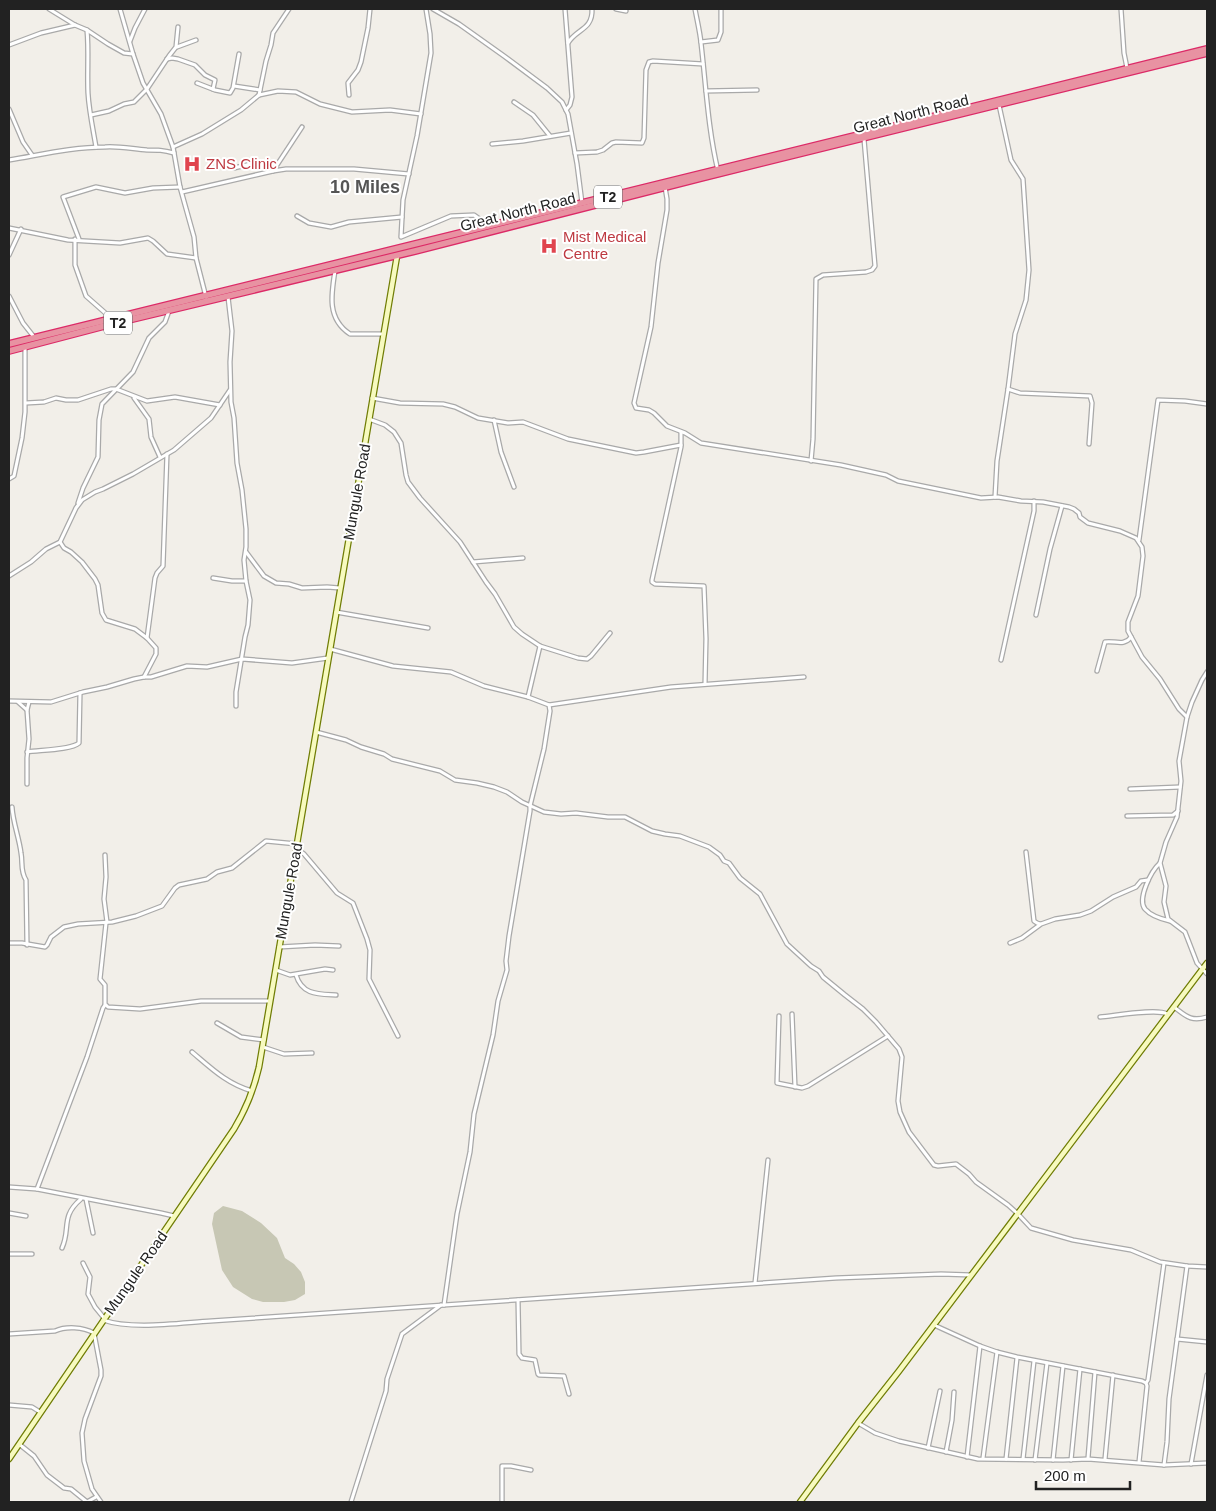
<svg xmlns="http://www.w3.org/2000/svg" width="1216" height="1511" font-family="Arial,sans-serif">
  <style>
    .construction { fill: #c7c7b4 }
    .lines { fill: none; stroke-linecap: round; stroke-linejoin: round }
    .street-casing { stroke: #a9a9a9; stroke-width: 5.5 }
    .secondary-casing { stroke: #707d05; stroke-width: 7 }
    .highway-casing { stroke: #dc2a67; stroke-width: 8 }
    .street { stroke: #fff; stroke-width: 3 }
    .secondary { stroke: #f7fabf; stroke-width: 4.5 }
    .highway { stroke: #e892a2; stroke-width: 5.5 }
    .labels { text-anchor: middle; stroke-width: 4; stroke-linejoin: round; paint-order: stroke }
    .shield { fill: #fff; stroke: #646464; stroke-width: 1 }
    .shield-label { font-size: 14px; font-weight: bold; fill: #222 }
    .street-label { font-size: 15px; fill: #222; stroke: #fff }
    .health-label { font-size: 15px; fill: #be3a42; stroke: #fff; text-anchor: start }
    .quarter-label { font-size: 18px; font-weight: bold; fill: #555; stroke: #fff }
  </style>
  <rect width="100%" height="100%" fill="#f2efe9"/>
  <!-- construction -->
  <path class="construction" d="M223,1206L242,1211L261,1223L277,1238L285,1258L294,1264L301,1272L305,1282V1294L295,1300L284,1302H263L252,1299L233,1287L222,1270L212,1224L214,1213Z"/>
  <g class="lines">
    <!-- street casing -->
    <g class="street-casing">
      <g id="street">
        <path d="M49,9L75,25L87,30L108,44L124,53L133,54"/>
        <path d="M120,9L133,54L143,83L161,114L173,147L180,187L194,237L196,258L206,297"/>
        <path d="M426,9L430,34L431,53L417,136L403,200L401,237L451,216L474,215L488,225"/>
        <path d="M433,9L459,24L504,56L547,88L562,102L568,114L577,164L582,203"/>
        <path d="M565,9L572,97L570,105L566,110"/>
        <path d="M616,9L626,11"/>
        <path d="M695,9C697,20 700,32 701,43C706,86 708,129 718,171"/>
        <path d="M1121,9L1124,53L1127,68"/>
        <path d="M87,30C89,51 87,71 88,93C89,111 93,129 96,147"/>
        <path d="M130,41L135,28L145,9"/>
        <path d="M701,42L718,40L721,32V9"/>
        <path d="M568,43C576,29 593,30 592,9"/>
        <path d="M9,45L41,33L75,25"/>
        <path d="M177,47L196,40"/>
        <path d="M167,59L172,58L178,59L195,65L205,75L215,80L213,89"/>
        <path d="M197,83L215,90L230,93L233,88L239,54"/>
        <path d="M234,86L260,90"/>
        <path d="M706,91L757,90"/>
        <path d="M259,95L266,61L271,45L273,33L289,9"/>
        <path d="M349,95L348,83L358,70L361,62L368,28L370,9"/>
        <path d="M514,102L533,115L550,136"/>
        <path d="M9,109L23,142L32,155"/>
        <path d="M91,115L109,111L124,104L134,102L147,89L169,56L176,47L178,27"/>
        <path d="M492,144L523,141L571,133"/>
        <path d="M173,147L202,134L241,110L259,95L278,91L296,92L320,104L352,112L390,110L421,114"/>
        <path d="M575,153L597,152L603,150L612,143L616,142L642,143L644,138L646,70L649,62L653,61L703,64"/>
        <path d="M9,160C40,155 72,147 105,147C119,146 133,149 147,150C158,150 163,150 174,153"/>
        <path d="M234,168L255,163H273L276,166"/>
        <path d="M273,171L302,127"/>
        <path d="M665,187L667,199V210L658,263L651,327L634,403L636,408L649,410L654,413L667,426L685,433L701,443L841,465L886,475L898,481L981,498L998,497L1021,501L1043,502L1069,507L1074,509L1079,513L1080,517L1088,523L1120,531L1136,538L1142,547L1143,556L1138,596L1128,622V631L1142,657L1160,679L1179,709L1187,717"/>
        <path d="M182,192L273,171L286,169H354L409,174"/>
        <path d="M297,216L309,223L331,227L349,222L402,217"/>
        <path d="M9,228L68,240L120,243L148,238L153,241L167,254L196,258"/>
        <path d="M75,239V265L86,296L111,318"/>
        <path d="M79,239L63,197L96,187L125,193L153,188L180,187"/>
        <path d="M9,255L21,229"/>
        <path d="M335,271C331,295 327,319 350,334H383"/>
        <path d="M9,296L23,323L34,337"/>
        <path d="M228,297L232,331L230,362L231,402L234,418L237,463L242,490L246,529V547L244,560L246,581L250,600L248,625L245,637L236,692V706"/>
        <path d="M1008,389L1020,393L1090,396L1092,403L1089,444"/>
        <path d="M134,398L149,419L151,437L160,457"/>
        <path d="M372,398L400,403L443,404L455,407L478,418L508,423L523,422L568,439L636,453L644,452L681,445"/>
        <path d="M26,403L44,402L56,398L66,400H78L111,389H116L147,401L175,397L220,405"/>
        <path d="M369,419L385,425L394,432L401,443L406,475L408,482L420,498L460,542L486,582L495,594L514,627L522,634L540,646L578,658L587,659L591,656L610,633"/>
        <path d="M494,420L501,452L514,487"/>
        <path d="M681,432V447L652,580V582L655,584L704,586L706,639L705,684"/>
        <path d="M811,461L813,439L816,279L823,275L866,272L872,270L875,266L864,139"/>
        <path d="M9,479L14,476L22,438L25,412V347"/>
        <path d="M995,497L997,461L1008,389L1015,334L1026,300L1029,270L1023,179L1011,160L999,105"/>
        <path d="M78,503L83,488L98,457L99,420L102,404L133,372L149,338L165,322L169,311"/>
        <path d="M1139,540L1158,400L1185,401L1207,404"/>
        <path d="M60,542L64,548L71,552L82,562L95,579L98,585L102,613L106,620L135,629L147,638L156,648V654L144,677"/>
        <path d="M246,552L264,576L276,583L289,584L302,588L327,587L340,588"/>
        <path d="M473,562L523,558"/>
        <path d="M9,576L31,562L46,549L60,542L76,508L82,500L95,492L103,489L133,474L174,450L211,418L230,390"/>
        <path d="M213,578L232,581H246"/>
        <path d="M336,612L428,628"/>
        <path d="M1036,615L1050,549L1062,506"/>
        <path d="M147,638L155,578L157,573L163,566L167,454"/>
        <path d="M330,649L393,666L451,672L484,686L528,697"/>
        <path d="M1001,660L1034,511V501"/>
        <path d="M1097,671L1105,642C1114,640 1124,647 1131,637"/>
        <path d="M1207,672L1202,680L1192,702L1187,717L1179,761L1181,781L1177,817L1166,842L1160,863L1166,886L1164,902L1168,919L1185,932L1197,963L1207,974"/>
        <path d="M9,701L51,702L83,692L107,687L134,679L144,677H151L187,666L207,667L242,659L292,663L328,658"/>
        <path d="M18,702L27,710"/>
        <path d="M549,705L671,687L804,677"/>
        <path d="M316,732L346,740L361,747L384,754L392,759L440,771L455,780L477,783L494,787L507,792L522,802L544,812L561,814L576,813L608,817H625L652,831L665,834L680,836L709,847L720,855L724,861L729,863L740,878L760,894L787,944L811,966L819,971L823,977L845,995L863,1009L876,1022L899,1049L902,1057L898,1101L900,1112L909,1132L934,1165L938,1166L956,1164L969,1174L976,1182L1008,1205L1018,1214L1031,1228L1073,1240L1131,1250L1160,1262L1187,1266L1207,1267"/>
        <path d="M27,752C40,750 71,750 79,743L80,693"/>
        <path d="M27,784V758L29,739L27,710L29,702"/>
        <path d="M1130,789L1180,787"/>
        <path d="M12,807C13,823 19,837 21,853C23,863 20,871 26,880L27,945"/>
        <path d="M1127,816L1173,815L1178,811"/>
        <path d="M296,848L304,854L337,893L353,903L367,939L370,950L369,979L398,1036"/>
        <path d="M1026,852L1034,921L1037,923L1040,924"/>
        <path d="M105,855L106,877L104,899L107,922"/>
        <path d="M1160,863C1151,871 1137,899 1145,909C1151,916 1161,919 1170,921"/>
        <path d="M106,923L100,979L105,985V1004L108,1007L140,1009L201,1001H270"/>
        <path d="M9,943H22L45,947L47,945L51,937L64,927L78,924L112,922L136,916L162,906L175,888L179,885L207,879L217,872L232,868L266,841L297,844"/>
        <path d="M1010,943L1022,938L1041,924L1055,919L1080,915L1091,911L1113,897L1136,887L1141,881L1148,880"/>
        <path d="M279,947L315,945L339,946"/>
        <path d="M276,970L290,975L325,969L333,970"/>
        <path d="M296,975C302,995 318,994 336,995"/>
        <path d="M1174,1007C1186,1016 1191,1022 1207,1017"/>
        <path d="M792,1014L795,1087"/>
        <path d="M779,1016L777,1083L802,1088L808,1086L888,1036"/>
        <path d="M1100,1017C1114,1016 1157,1008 1167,1014"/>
        <path d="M217,1023L241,1037L264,1040"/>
        <path d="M263,1047L284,1054L312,1053"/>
        <path d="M192,1052C211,1068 227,1084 252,1091"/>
        <path d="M9,1187L37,1189L161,1213L174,1216"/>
        <path d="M37,1189L87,1057L103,1008L105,1005"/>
        <path d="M86,1199L93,1233"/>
        <path d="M9,1213L26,1216"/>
        <path d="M62,1248C71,1228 60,1217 81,1199"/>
        <path d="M9,1254H32"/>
        <path d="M83,1263L90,1277L88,1294L95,1307L104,1318"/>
        <path d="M755,1283L768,1160"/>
        <path d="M518,1300L519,1354L522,1358L535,1360L538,1374L539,1375L564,1376L569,1394"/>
        <path d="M444,1305L457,1214L470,1152L474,1114L493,1035L498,1001L507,970L506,961L509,936L530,811V806L544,749L550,711L549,705L528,697L540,646"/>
        <path d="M103,1320C132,1330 179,1323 211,1321L836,1278L941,1274L971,1275"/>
        <path d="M934,1325L980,1346L997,1352L1017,1357L1142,1381L1146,1383L1147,1386L1139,1462"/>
        <path d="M9,1334L55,1331C66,1326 83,1327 94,1333L101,1370V1376L85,1419L82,1433L84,1461L92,1489L101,1502"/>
        <path d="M1177,1339L1207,1342"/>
        <path d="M1146,1383L1148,1380L1164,1263"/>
        <path d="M9,1405L32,1407L40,1412"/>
        <path d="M858,1423L875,1433L899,1441L978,1459L1063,1460L1088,1459L1164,1465L1207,1463"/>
        <path d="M19,1444L34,1456L47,1475L64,1488L71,1489L87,1502"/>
        <path d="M928,1448L940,1391"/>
        <path d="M946,1452L952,1420L954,1392"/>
        <path d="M967,1457L980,1346"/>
        <path d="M983,1458L997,1352"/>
        <path d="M1088,1458L1095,1372"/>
        <path d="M1006,1459L1017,1358"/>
        <path d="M1023,1459L1034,1361"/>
        <path d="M1105,1459L1113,1375"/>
        <path d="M1035,1460L1047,1363"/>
        <path d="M1053,1460L1063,1366"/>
        <path d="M1071,1460L1080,1369"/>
        <path d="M1191,1464L1207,1375"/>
        <path d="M1164,1465L1167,1442L1169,1399L1187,1266"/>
        <path d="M87,1502L96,1497"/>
        <path d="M351,1502L386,1391L387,1379L402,1334L441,1305"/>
        <path d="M502,1502V1466H511L531,1470"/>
      </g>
    </g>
    <!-- secondary casing -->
    <g class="secondary-casing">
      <g id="secondary">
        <path d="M9,1459L234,1129C246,1109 254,1089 259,1067L397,256"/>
        <path d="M800,1502L858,1423L899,1371L1207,963"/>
      </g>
    </g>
    <!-- highway casing -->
    <g class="highway-casing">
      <g id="highway">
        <path d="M9,344L1207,49"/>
        <path d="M9,351L112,324L415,251L701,178L1207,53"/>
      </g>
    </g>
    <!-- street -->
    <use href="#street" class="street"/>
    <!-- secondary -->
    <use href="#secondary" class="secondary"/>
    <!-- highway -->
    <use href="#highway" class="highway"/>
  </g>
  <!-- icons -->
  <defs>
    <g id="hospital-bare" transform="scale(1.35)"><path d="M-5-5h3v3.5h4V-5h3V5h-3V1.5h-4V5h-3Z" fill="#e0444e" stroke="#fff" stroke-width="2.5" paint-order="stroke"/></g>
  </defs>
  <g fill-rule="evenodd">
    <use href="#hospital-bare" x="192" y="164"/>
    <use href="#hospital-bare" x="549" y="246"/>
  </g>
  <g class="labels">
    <!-- shield labels -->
    <g class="shield">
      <rect x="594" y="185.5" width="28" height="23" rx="4"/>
      <rect x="104" y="311.5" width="28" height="23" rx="4"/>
    </g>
    <g class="shield-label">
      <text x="608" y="202">T2</text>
      <text x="118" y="328">T2</text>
    </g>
    <!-- street labels -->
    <g class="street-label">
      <text transform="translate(911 114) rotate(-14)" y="5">Great North Road</text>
      <text transform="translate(518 212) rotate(-14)" y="5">Great North Road</text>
      <text transform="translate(357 492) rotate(-80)" y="5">Mungule Road</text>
      <text transform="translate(289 891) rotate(-80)" y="5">Mungule Road</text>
      <text transform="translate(136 1273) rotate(-55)" y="5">Mungule Road</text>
    </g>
    <!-- health labels -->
    <g class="health-label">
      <text x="206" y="169">ZNS Clinic</text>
      <text x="563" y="242">Mist Medical<tspan x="563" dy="17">Centre</tspan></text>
    </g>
    <!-- quarter labels -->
    <g class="quarter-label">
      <text x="365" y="193">10 Miles</text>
    </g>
  </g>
  <!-- border -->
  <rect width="1216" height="1511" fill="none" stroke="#222222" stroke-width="20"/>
  <!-- scale -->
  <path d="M1036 1481v8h94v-8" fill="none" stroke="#222222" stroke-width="2.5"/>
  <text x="1044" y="1481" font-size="15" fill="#222222" stroke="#ffffff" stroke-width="4" paint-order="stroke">200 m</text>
</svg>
